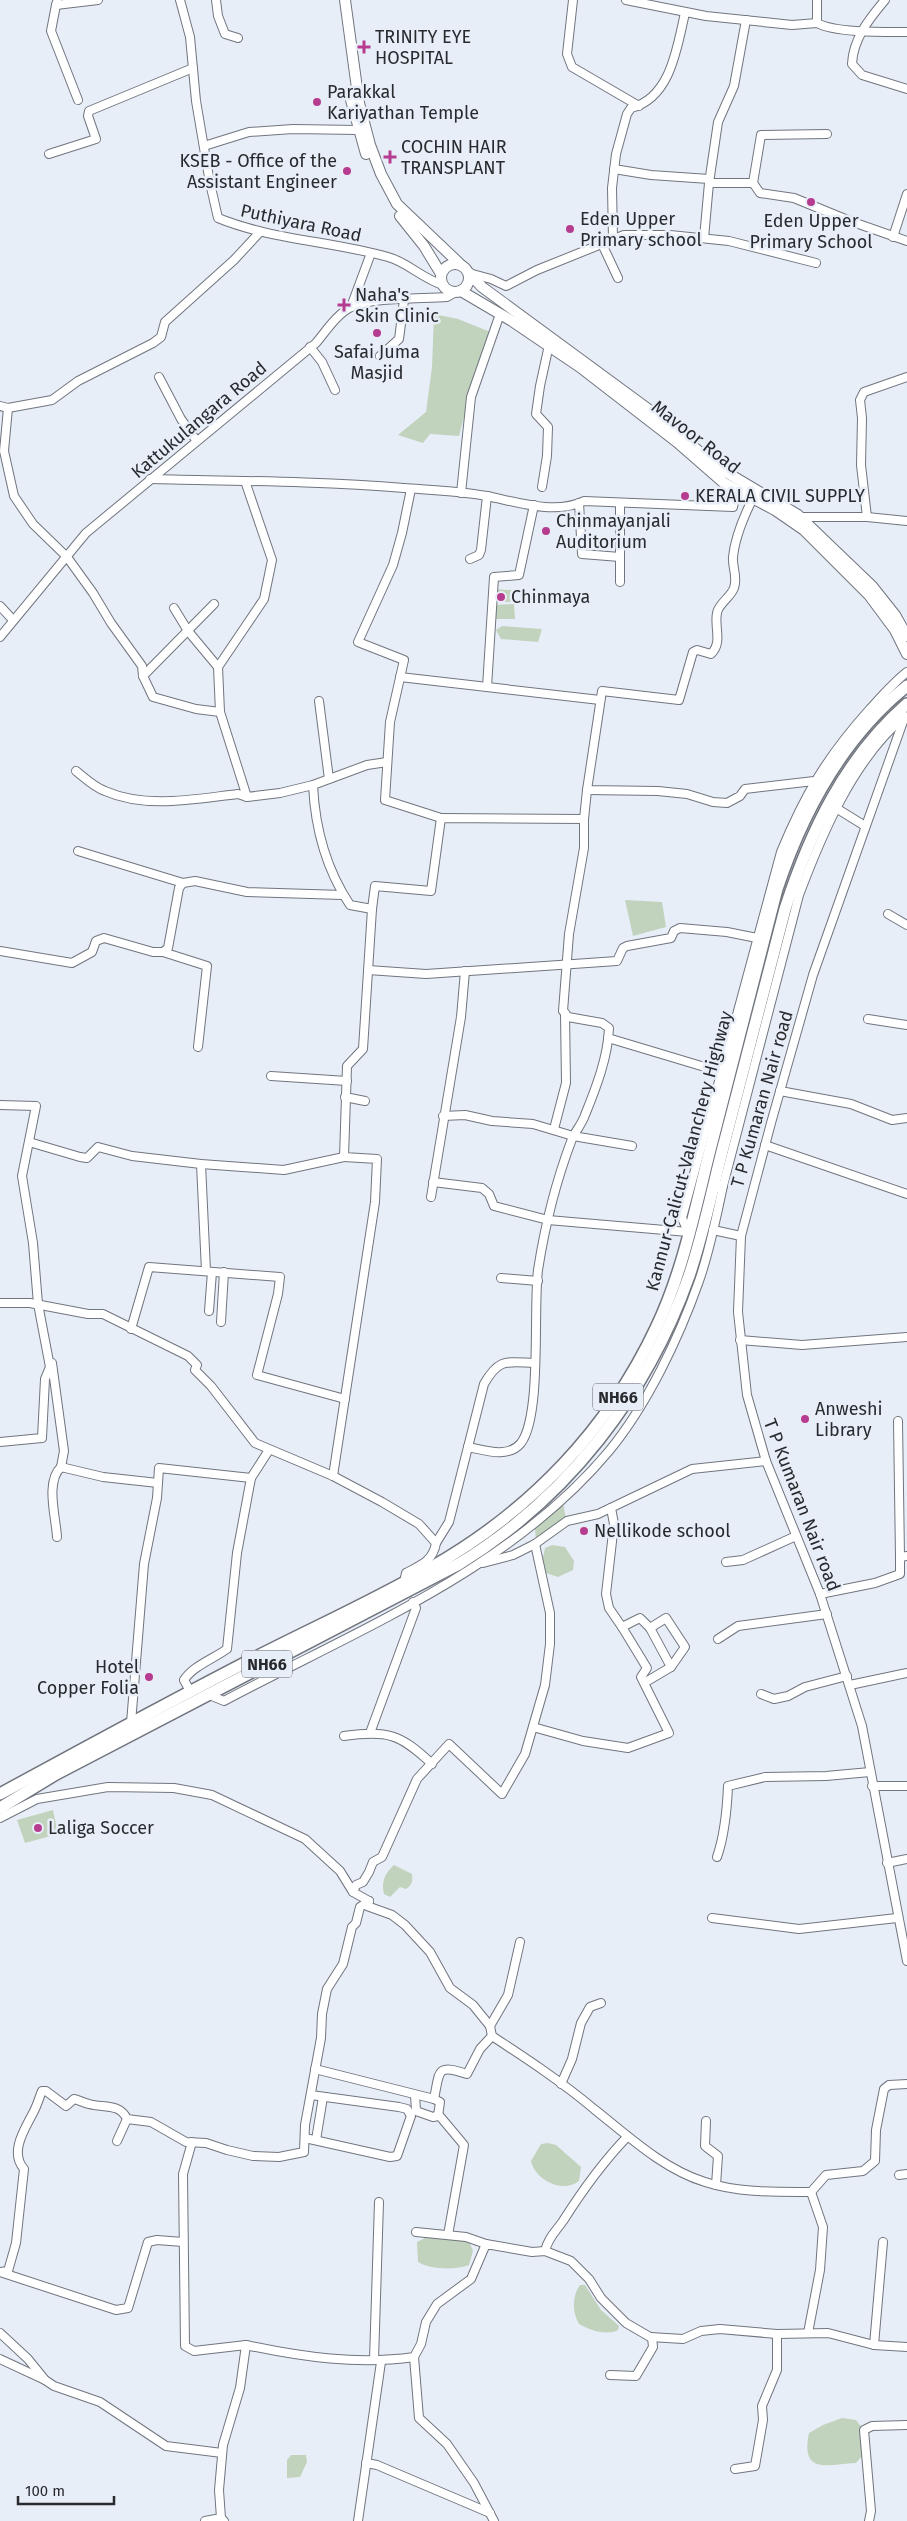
<svg xmlns="http://www.w3.org/2000/svg" width="907" height="2521" font-family="'Fira Sans',sans-serif">
  <style>
    .green { fill: #c1d3bd }
    .lines { fill: none; stroke-linecap: round; stroke-linejoin: round }
    .minor-casing { stroke: #70757e; stroke-width: 10 }
    .major-casing { stroke: #70757e; stroke-width: 12 }
    .highway-casing { stroke: #70757e; stroke-width: 14 }
    .minor { stroke: #fff; stroke-width: 8 }
    .major { stroke: #fff; stroke-width: 10 }
    .highway { stroke: #fff; stroke-width: 11 }
    .poi-dot { fill: #b63c90; stroke: #e8eef8; stroke-width: 2 }
    .labels { text-anchor: middle; stroke-width: 5; stroke-linejoin: round; paint-order: stroke }
    .shield { fill: #e8eef8; stroke: #62656b; stroke-width: 1 }
    .shield-label { font-size: 16px; font-weight: bold; fill: #282a2e }
    .poi-label { font-size: 18px; fill: #282a2e; stroke: #e8eef8; text-anchor: start }
    .street-label { font-size: 18px; fill: #282a2e; stroke: #e8eef8 }
  </style>
  <rect width="100%" height="100%" fill="#e8eef8"/>
  <!-- green -->
  <g class="green">
    <path d="M434,314L458,319L493,333L468,401L459,436L430,434L423,443L398,435L426,412L432,367Z"/>
    <path d="M490,589L512,590V602L490,601Z"/>
    <path d="M514,604L515,619H489L490,605Z"/>
    <path d="M502,626L542,629L538,642L501,639L496,630Z"/>
    <path d="M625,900L662,902L666,927L633,936Z"/>
    <path d="M563,1503L566,1519L536,1541L534,1517Z"/>
    <path d="M552,1545L565,1547L574,1561L573,1570L558,1577L546,1573L542,1561L545,1548Z"/>
    <path d="M53,1810L58,1834L25,1843L17,1820Z"/>
    <path d="M394,1865L412,1874C413,1881 412,1885 406,1889L400,1887L390,1897L384,1894C381,1882 385,1873 394,1865Z"/>
    <path d="M548,2143L556,2145L581,2167L579,2181C563,2194 535,2180 531,2161L541,2144Z"/>
    <path d="M429,2236L469,2241L473,2251L469,2265C456,2270 431,2270 418,2262L417,2242Z"/>
    <path d="M580,2285H585L601,2310L619,2326L618,2330C606,2336 589,2330 579,2324C572,2312 572,2296 580,2285Z"/>
    <path d="M842,2418L856,2420L864,2430L868,2449L856,2463C829,2464 800,2476 809,2433L823,2425Z"/>
    <path d="M291,2455H306L307,2462L300,2477L287,2478V2460Z"/>
  </g>
  <g class="lines">
    <!-- minor casing -->
    <g class="minor-casing">
      <g id="minor">
        <path d="M180,0L190,37L196,101L210,183L218,218C272,240 332,241 388,257C407,262 423,279 443,285"/>
        <path d="M216,0L218,16L225,34L238,38"/>
        <path d="M573,0L567,54L572,67L639,106"/>
        <path d="M626,0L706,16L792,25L817,23"/>
        <path d="M817,0V23C835,33 885,32 907,32"/>
        <path d="M885,0C869,19 853,39 852,64L862,75L907,89"/>
        <path d="M57,2L56,5L98,0"/>
        <path d="M56,5L51,31L78,100"/>
        <path d="M204,146L249,132L293,129L358,130"/>
        <path d="M49,154L96,139L88,116L89,111L193,68"/>
        <path d="M614,169L651,175L709,179"/>
        <path d="M709,183L718,122L734,86L746,20"/>
        <path d="M753,183L760,193L794,198L850,221L907,241"/>
        <path d="M893,237L907,194"/>
        <path d="M704,238L709,183H753L761,135L827,134"/>
        <path d="M613,239L612,188L616,154L627,114L631,108C671,98 677,47 685,13"/>
        <path d="M602,244L618,278"/>
        <path d="M469,273L491,279L506,286L537,270L624,235H670L729,241L816,263"/>
        <path d="M351,307L371,253"/>
        <path d="M310,347L322,362L335,390"/>
        <path d="M380,356L399,339L404,300"/>
        <path d="M159,377L181,419L196,440"/>
        <path d="M0,406L8,408L52,400L78,381L153,343L161,337L165,322L234,260L260,232"/>
        <path d="M8,408L4,451L14,496L33,524L67,557L93,593L111,623L142,666L143,676L153,697L196,709L220,712"/>
        <path d="M150,479C235,481 319,481 404,488C431,490 460,491 487,496C517,502 555,515 584,501L733,507L737,489"/>
        <path d="M542,487L547,456L548,427L536,414L540,386L549,345"/>
        <path d="M411,489L402,533L393,565L358,642L404,660L390,722L385,800L441,818"/>
        <path d="M461,493L471,397L500,314"/>
        <path d="M753,498C744,516 735,537 733,557C732,567 738,577 734,588C731,597 718,604 717,613C714,628 723,642 711,654L697,650L693,652L679,700L602,691L587,790L658,791L687,794L713,802L727,803L740,796L745,789L814,781"/>
        <path d="M579,503L582,554L620,557"/>
        <path d="M620,504V582"/>
        <path d="M797,517H867L907,521"/>
        <path d="M867,517L861,465L862,418L860,400L864,392L907,377"/>
        <path d="M470,559L479,555L481,550L487,496"/>
        <path d="M0,606L13,620"/>
        <path d="M0,637L86,533L316,343C326,331 337,314 351,307C372,297 422,299 447,297L454,293"/>
        <path d="M218,667L264,599L272,560L245,481"/>
        <path d="M143,676L214,604"/>
        <path d="M400,677L600,700"/>
        <path d="M487,687L494,577L519,575L534,505"/>
        <path d="M319,701L329,779"/>
        <path d="M905,716L813,975L771,1123L741,1236L738,1312L747,1395L766,1461L820,1594L862,1726L907,1961"/>
        <path d="M76,771C85,778 94,787 105,791C146,809 194,799 238,794L247,797L220,712L218,667L188,631L174,608"/>
        <path d="M313,785L367,765L387,762"/>
        <path d="M247,797L280,793L313,785C315,828 326,869 350,905L372,909L375,886L431,891L441,818L584,819L587,790"/>
        <path d="M836,808L865,826"/>
        <path d="M78,851L183,883"/>
        <path d="M888,914L907,925"/>
        <path d="M0,951L72,963L92,952L96,941L104,938L153,952H163L168,948L179,888L183,883L195,881L247,892L343,895"/>
        <path d="M163,952L207,966L198,1047"/>
        <path d="M368,970L426,974L617,961L623,948L627,946L671,938L674,931L680,928L727,932L757,938"/>
        <path d="M868,1019L907,1025"/>
        <path d="M608,1038L718,1071"/>
        <path d="M271,1076L347,1081"/>
        <path d="M780,1091L851,1104L892,1120L907,1118"/>
        <path d="M345,1097L365,1101"/>
        <path d="M0,1105L36,1106L22,1176L33,1243L38,1304L50,1367L45,1379L42,1438L0,1442"/>
        <path d="M443,1116L465,1115L492,1121L533,1124L573,1136L632,1146"/>
        <path d="M554,1129L566,1083L565,1013"/>
        <path d="M29,1142L80,1157L87,1158L98,1147L132,1156L201,1164L284,1170L344,1157"/>
        <path d="M765,1145L907,1194"/>
        <path d="M201,1164L206,1271"/>
        <path d="M433,1182L482,1188L489,1194L494,1206L548,1220L688,1232L682,1218L781,852C805,794 827,757 869,710C881,697 893,683 907,672"/>
        <path d="M720,1188L723,1186L799,895C822,834 853,760 904,717"/>
        <path d="M431,1197L461,1017L465,971"/>
        <path d="M713,1230L741,1236"/>
        <path d="M501,1278L538,1281"/>
        <path d="M0,1303H30L88,1314H103L188,1356L197,1365L195,1370L211,1386L255,1443L333,1476L382,1502L419,1524L436,1543C433,1561 421,1565 406,1573L404,1582"/>
        <path d="M209,1311L212,1272"/>
        <path d="M221,1322L224,1272"/>
        <path d="M131,1329L149,1267L280,1277L278,1294L257,1375L345,1399"/>
        <path d="M740,1340L802,1345L907,1337"/>
        <path d="M52,1363L64,1451L61,1467"/>
        <path d="M898,1421L900,1557"/>
        <path d="M468,1447C484,1450 508,1459 521,1443C542,1415 533,1309 538,1270C545,1225 556,1181 572,1139C576,1130 582,1124 585,1115C596,1088 608,1057 609,1028L602,1023L568,1017L563,1011L569,934L584,848V819"/>
        <path d="M333,1476L375,1202L377,1159L344,1157L347,1066L363,1049L372,909"/>
        <path d="M611,1508L614,1524L606,1594L609,1608L622,1627"/>
        <path d="M57,1537C56,1517 45,1482 61,1467L103,1477L158,1483"/>
        <path d="M436,1543L449,1522L484,1384C499,1358 506,1362 534,1363"/>
        <path d="M726,1562L743,1560L796,1536"/>
        <path d="M483,1563L513,1555L535,1544L567,1521L598,1514L692,1469L766,1461"/>
        <path d="M820,1594L875,1583L900,1574V1557L907,1556"/>
        <path d="M650,1628L671,1667"/>
        <path d="M718,1639L738,1626L827,1614"/>
        <path d="M850,1685L907,1673"/>
        <path d="M190,1691L184,1680C193,1666 213,1659 227,1649L237,1553L251,1478L269,1450"/>
        <path d="M207,1694L224,1701C357,1630 510,1570 609,1451C647,1405 679,1338 699,1281C710,1250 716,1218 723,1186"/>
        <path d="M761,1694L774,1699L788,1696L805,1687L847,1676"/>
        <path d="M131,1723L144,1564L157,1498L159,1468L251,1478"/>
        <path d="M533,1727L583,1741L628,1748L669,1733L644,1683L671,1667L685,1647L666,1618L650,1628L640,1618L622,1627L647,1668L641,1677L644,1683"/>
        <path d="M370,1733L416,1608L413,1602"/>
        <path d="M344,1736C388,1730 400,1734 432,1764"/>
        <path d="M872,1786H907"/>
        <path d="M0,1818L37,1799L108,1787L174,1788L212,1795L305,1839L340,1871L353,1892L369,1901"/>
        <path d="M717,1857C725,1834 727,1810 728,1786L765,1777L826,1776L870,1772"/>
        <path d="M887,1863L907,1859"/>
        <path d="M353,1892L356,1885L363,1882L369,1872L373,1862L382,1857L417,1779L449,1744L502,1794L525,1754L545,1685L550,1644V1613L535,1544"/>
        <path d="M369,1901L367,1906L392,1915L405,1925L430,1952L450,1988L473,2005L490,2026"/>
        <path d="M712,1918L799,1929L897,1918"/>
        <path d="M520,1942L508,1995L490,2026L492,2036C527,2059 562,2082 594,2109C628,2136 663,2169 705,2182C739,2193 775,2192 811,2192L826,2175L863,2171L875,2161L876,2130L884,2089L889,2085L907,2084"/>
        <path d="M315,2069L434,2099C440,2070 436,2064 467,2074L480,2049L492,2036"/>
        <path d="M561,2084L572,2059L581,2023L590,2007L601,2003"/>
        <path d="M415,2095L416,2111L433,2117L438,2116L440,2102L434,2099"/>
        <path d="M438,2114L464,2145L448,2235"/>
        <path d="M706,2121L705,2146L718,2156L716,2185"/>
        <path d="M305,2138L390,2157L397,2156L411,2116L407,2109L399,2107L311,2095"/>
        <path d="M316,2140L323,2097"/>
        <path d="M117,2141L127,2119"/>
        <path d="M192,2142L183,2174L185,2346L194,2351L246,2345"/>
        <path d="M899,2175L907,2174"/>
        <path d="M416,2232L466,2237L486,2244"/>
        <path d="M545,2251C548,2238 556,2231 563,2221C582,2191 602,2163 627,2137"/>
        <path d="M0,2272L8,2271L16,2243L24,2169C9,2152 25,2129 33,2113C37,2106 39,2098 42,2091H46L66,2106L74,2099C79,2100 84,2103 89,2104C103,2108 120,2103 127,2119L151,2122L186,2142L206,2143L227,2150L253,2156L279,2157L304,2152L305,2125L321,2038L322,2014L327,1989L343,1964L352,1927L356,1923L360,1907L369,1901"/>
        <path d="M3,2273L116,2310L128,2308L148,2242L157,2240L183,2242"/>
        <path d="M0,2333L28,2359L45,2380L54,2386L100,2402L166,2446L222,2453"/>
        <path d="M808,2333L820,2270L823,2227L811,2192"/>
        <path d="M874,2345L883,2242"/>
        <path d="M414,2357L419,2418L447,2444L474,2483L494,2521"/>
        <path d="M0,2359L45,2380"/>
        <path d="M374,2360L379,2202"/>
        <path d="M610,2375L636,2376L653,2347L652,2337"/>
        <path d="M366,2463L377,2465L490,2513"/>
        <path d="M735,2469L755,2466L763,2420L762,2406L777,2370V2334"/>
        <path d="M205,2521L221,2518"/>
        <path d="M224,2521L221,2518L219,2490L223,2445L240,2388L246,2345C302,2357 358,2365 414,2357L421,2344L426,2322L437,2304L471,2279L486,2244L532,2252L545,2251L571,2261L589,2279L601,2298L626,2323L650,2337L683,2339L701,2331L720,2329L777,2334L828,2333L874,2345L907,2347"/>
        <path d="M358,2521L381,2362"/>
        <path d="M869,2521L871,2511L864,2430L872,2426L907,2425"/>
      </g>
    </g>
    <!-- major casing -->
    <g class="major-casing">
      <g id="major">
        <path d="M345,0L359,103L370,145L381,174L397,204L461,265"/>
        <path d="M351,100L366,154"/>
        <path d="M400,216L424,246L441,274"/>
        <circle cx="455" cy="278" r="14"/>
        <path d="M469,273L482,287L648,409L719,468L798,515L872,586L895,615L907,636"/>
        <path d="M461,291L512,321L580,367L677,442L724,483L775,510L804,530L869,595L895,630L907,654"/>
      </g>
    </g>
    <!-- highway casing -->
    <g class="highway-casing">
      <g id="highway">
        <path d="M0,1794C86,1747 173,1700 260,1655C317,1626 377,1599 432,1567C530,1511 608,1430 656,1328C683,1272 695,1209 710,1150C732,1063 754,976 777,889C803,811 842,738 907,686"/>
        <path d="M0,1808L56,1774L459,1564C567,1498 647,1395 689,1276C704,1232 713,1185 725,1140C745,1063 765,986 785,909C810,832 845,758 907,704"/>
      </g>
    </g>
    <!-- minor -->
    <use href="#minor" class="minor"/>
    <!-- major -->
    <use href="#major" class="major"/>
    <!-- highway -->
    <use href="#highway" class="highway"/>
  </g>
  <!-- markers -->
  <g class="poi-dot">
    <path d="M361.5 39.5h5v5h5v5h-5v5h-5v-5h-5v-5h5z"/>
    <circle cx="317" cy="102" r="5"/>
    <path d="M387.5 149.5h5v5h5v5h-5v5h-5v-5h-5v-5h5z"/>
    <circle cx="347" cy="171" r="5"/>
    <circle cx="811" cy="202" r="5"/>
    <circle cx="570" cy="229" r="5"/>
    <path d="M341.5 297.5h5v5h5v5h-5v5h-5v-5h-5v-5h5z"/>
    <circle cx="377" cy="333" r="5"/>
    <circle cx="685" cy="496" r="5"/>
    <circle cx="546" cy="531" r="5"/>
    <circle cx="501" cy="597" r="5"/>
    <circle cx="805" cy="1419" r="5"/>
    <circle cx="584" cy="1531" r="5"/>
    <circle cx="149" cy="1677" r="5"/>
    <circle cx="38" cy="1828" r="5"/>
  </g>
  <g class="labels">
    <!-- shield labels -->
    <g class="shield">
      <rect x="593" y="1383.5" width="50" height="27" rx="4"/>
      <rect x="242" y="1650.5" width="50" height="27" rx="4"/>
    </g>
    <g class="shield-label">
      <text x="618" y="1403">NH66</text>
      <text x="267" y="1670">NH66</text>
    </g>
    <!-- poi labels -->
    <g class="poi-label">
      <text x="375" y="43">TRINITY EYE<tspan x="375" dy="21">HOSPITAL</tspan></text>
      <text x="327" y="98">Parakkal<tspan x="327" dy="21">Kariyathan Temple</tspan></text>
      <text x="401" y="153">COCHIN HAIR<tspan x="401" dy="21">TRANSPLANT</tspan></text>
      <text x="337" y="167" text-anchor="end">KSEB - Office of the<tspan x="337" dy="21">Assistant Engineer</tspan></text>
      <text x="580" y="225">Eden Upper<tspan x="580" dy="21">Primary school</tspan></text>
      <text x="811" y="227" text-anchor="middle">Eden Upper<tspan x="811" dy="21">Primary School</tspan></text>
      <text x="355" y="301">Naha's<tspan x="355" dy="21">Skin Clinic</tspan></text>
      <text x="377" y="358" text-anchor="middle">Safai Juma<tspan x="377" dy="21">Masjid</tspan></text>
      <text x="695" y="502">KERALA CIVIL SUPPLY</text>
      <text x="556" y="527">Chinmayanjali<tspan x="556" dy="21">Auditorium</tspan></text>
      <text x="511" y="603">Chinmaya</text>
      <text x="815" y="1415">Anweshi<tspan x="815" dy="21">Library</tspan></text>
      <text x="594" y="1537">Nellikode school</text>
      <text x="139" y="1673" text-anchor="end">Hotel<tspan x="139" dy="21">Copper Folia</tspan></text>
      <text x="48" y="1834">Laliga Soccer</text>
    </g>
    <!-- street labels -->
    <g class="street-label">
      <text transform="translate(301 223) rotate(12)" y="6">Puthiyara Road</text>
      <text transform="translate(199 420) rotate(-40)" y="6">Kattukulangara Road</text>
      <text transform="translate(696 437) rotate(38)" y="6">Mavoor Road</text>
      <text transform="translate(762 1099) rotate(-74)" y="6">T P Kumaran Nair road</text>
      <text transform="translate(689 1151) rotate(-75)" y="6">Kannur-Calicut-Valanchery Highway</text>
      <text transform="translate(802 1505) rotate(69)" y="6">T P Kumaran Nair road</text>
    </g>
  </g>
  <!-- scale -->
  <path d="M18 2496v8h96v-8" fill="none" stroke="#282a2e" stroke-width="2.5"/>
  <text x="25" y="2496" font-size="15" fill="#282a2e" stroke="#e8eef8" stroke-width="4" paint-order="stroke">100 m</text>
</svg>
